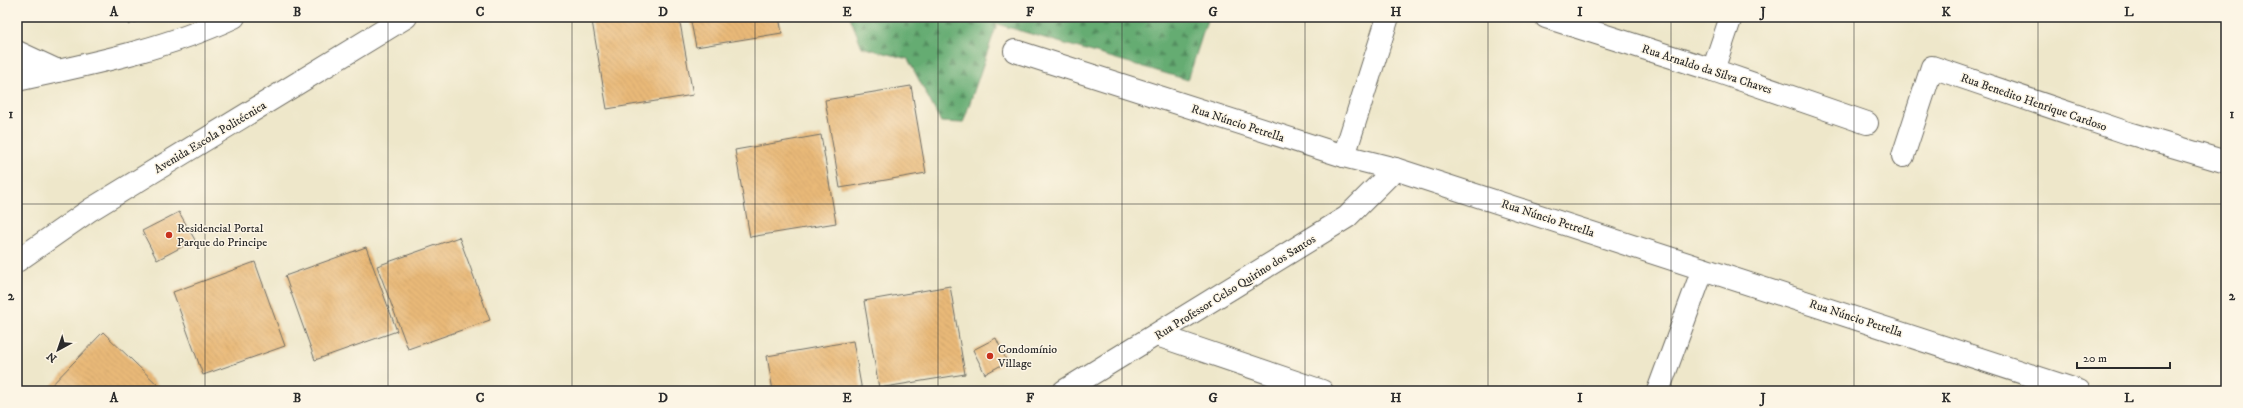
<svg xmlns="http://www.w3.org/2000/svg" width="2243" height="408" font-family="'IM FELL DW Pica',serif">
  <style>
    .forest { fill: url(#forest-firs); stroke: #486c4e }
    .building { fill: url(#building-back-hatch) }
    .lines { fill: none; stroke-linecap: round; stroke-linejoin: round }
    .pedestrian-casing { stroke: #6f6d63; stroke-width: 24 }
    .minor-casing { stroke: #6f6d63; stroke-width: 24 }
    .trunk-casing { stroke: #6f6d63; stroke-width: 24 }
    .path { stroke: #6f6d63; stroke-width: 2.5; stroke-dasharray: 3 3; stroke-linecap: butt }
    .pedestrian { stroke: #fff; stroke-width: 22 }
    .minor { stroke: #fff; stroke-width: 22 }
    .trunk { stroke: #fff; stroke-width: 22 }
    .grid { fill: none; stroke: #2b2b2b; stroke-width: 1; stroke-opacity: 0.55 }
    .poi-dot { fill: #c8321e; stroke: #fcf5e5; stroke-width: 1.5 }
    .labels { text-anchor: middle; stroke-width: 3; stroke-linejoin: round; paint-order: stroke }
    .street-label { font-size: 12px; fill: #2b2b2b; stroke: #fcf5e5 }
    .poi-label { font-size: 12px; fill: #2b2b2b; stroke: #fcf5e5; text-anchor: start }
    .neatline { fill: none; stroke: #2b2b2b; stroke-width: 1.5 }
    .grid-label { font-size: 13px; text-anchor: middle; font-weight: bold; fill: #2b2b2b }
  </style>
  <defs>
    <pattern id="forest-firs" width="22" height="20" patternUnits="userSpaceOnUse"><rect width="22" height="20" fill="#65ac72"/><path d="M5 1l3.5 6h-7zM16 11l3.5 6h-7z" fill="#538c5e"/></pattern>
    <pattern id="building-back-hatch" width="6" height="6" patternUnits="userSpaceOnUse"><rect width="6" height="6" fill="#e9b978"/><path d="M-1 5l2 2M0 0l6 6M5-1l2 2" fill="none" stroke="#c89f68"/></pattern>
  </defs>
  <rect width="100%" height="100%" fill="#fcf5e5"/>
  <filter id="ink" filterUnits="userSpaceOnUse"><feTurbulence type="fractalNoise" baseFrequency=".025" numOctaves="2"/><feDisplacementMap in="SourceGraphic" scale="8" xChannelSelector="R" yChannelSelector="G"/><feConvolveMatrix kernelMatrix="1 2 1 2 8 2 1 2 1" color-interpolation-filters="sRGB"/></filter>
  <filter id="wash" filterUnits="userSpaceOnUse"><feTurbulence type="fractalNoise" baseFrequency=".012" numOctaves="4" result="noise"/><feDisplacementMap in="SourceGraphic" scale="16" xChannelSelector="R" yChannelSelector="G"/><feGaussianBlur stdDeviation="0.9" result="paint"/><feColorMatrix in="noise" values="0 0 0 0 0 0 0 0 0 0 0 0 0 0 0 0 0 1.4 0 .05"/><feComposite in="paint" operator="in"/></filter>
  <g filter="url(#wash)">
    <rect width="100%" height="100%" fill="#eee7ca"/>
    <!-- forest -->
    <path class="forest" d="M850,17H1208L1188,80L997,24L963,123L941,122L908,59L862,47Z"/>
    <g id="blocks">
      <!-- building -->
      <g class="building">
        <path d="M617,17H679L693,95L607,109L592,21Z"/>
        <path d="M690,17H779L782,33L696,47Z"/>
        <path d="M911,86L926,173L840,188L825,100Z"/>
        <path d="M821,135L836,223L750,237L735,150Z"/>
        <path d="M179,212L195,240L157,260L142,231Z"/>
        <path d="M459,237L490,320L408,349L377,266Z"/>
        <path d="M366,247L397,331L315,360L285,276Z"/>
        <path d="M255,262L285,346L203,375L173,292Z"/>
        <path d="M950,286L965,374L879,388L864,301Z"/>
        <path d="M103,332L164,391H46Z"/>
        <path d="M996,338L1007,362L985,374L973,350Z"/>
        <path d="M853,341L862,391H773L767,356Z"/>
      </g>
    </g>
  </g>
  <g filter="url(#ink)">
    <use href="#blocks" fill-opacity="0" stroke="#6f6d63" stroke-width="1"/>
    <g class="lines">
      <!-- pedestrian casing -->
      <g class="pedestrian-casing">
        <path id="pedestrian" d="M1658,391L1703,269"/>
      </g>
      <!-- minor casing -->
      <g class="minor-casing">
        <g id="minor">
          <path d="M1546,17L1713,70L1867,123"/>
          <path d="M1015,51L1344,156L1395,169L2079,391"/>
          <path d="M1713,70L1731,17"/>
          <path d="M1344,156L1388,17"/>
          <path d="M1903,156L1932,67L2128,133L2226,162"/>
          <path d="M1157,335L1322,391"/>
          <path d="M1064,391L1347,217L1395,169"/>
        </g>
      </g>
      <!-- trunk casing -->
      <g class="trunk-casing">
        <g id="trunk">
          <path d="M17,52L58,71"/>
          <path d="M17,80C91,64 166,49 234,17"/>
          <path d="M17,261L90,210L406,17"/>
        </g>
      </g>
      <!-- path -->
      <path class="path" d="M128,24L148,17"/>
      <!-- pedestrian -->
      <use href="#pedestrian" class="pedestrian"/>
      <!-- minor -->
      <use href="#minor" class="minor"/>
      <!-- trunk -->
      <use href="#trunk" class="trunk"/>
    </g>
  </g>
  <!-- grid -->
  <path class="grid" d="M205,17V391M388,17V391M572,17V391M755,17V391M938,17V391M1122,17V391M1305,17V391M1488,17V391M1671,17V391M1854,17V391M2038,17V391M17,204H2226"/>
  <!-- markers -->
  <g class="poi-dot">
    <circle cx="169" cy="235" r="4"/>
    <circle cx="990" cy="356" r="4"/>
  </g>
  <g class="labels">
    <!-- street labels -->
    <g class="street-label">
      <text transform="translate(1707 69) rotate(18)" y="4">Rua Arnaldo da Silva Chaves</text>
      <text transform="translate(2034 102) rotate(19)" y="4">Rua Benedito Henrique Cardoso</text>
      <text transform="translate(1238 123) rotate(18)" y="4">Rua Núncio Petrella</text>
      <text transform="translate(210 137) rotate(-31)" y="4">Avenida Escola Politécnica</text>
      <text transform="translate(1548 218) rotate(18)" y="4">Rua Núncio Petrella</text>
      <text transform="translate(1235 287) rotate(-32)" y="4">Rua Professor Celso Quirino dos Santos</text>
      <text transform="translate(1856 318) rotate(18)" y="4">Rua Núncio Petrella</text>
    </g>
    <!-- poi labels -->
    <g class="poi-label">
      <text x="177" y="232">Residencial Portal<tspan x="177" dy="14">Parque do Principe</tspan></text>
      <text x="998" y="353">Condomínio<tspan x="998" dy="14">Village</tspan></text>
    </g>
  </g>
  <!-- margin -->
  <rect width="2243" height="408" fill="none" stroke="#fcf5e5" stroke-width="44"/>
  <!-- north arrow -->
  <g transform="translate(58 350) rotate(220)" stroke="#fcf5e5" stroke-width="3" paint-order="stroke">
  <path d="M0-3L7 15L0 10L-7 15Z" fill="#2b2b2b"/>
  <text y="-6" font-size="11" font-weight="bold" text-anchor="middle" fill="#2b2b2b">N</text>
  </g>
  <!-- scale -->
  <path d="M2077 362v6h93v-6" fill="none" stroke="#2b2b2b" stroke-width="2"/>
  <text x="2083" y="362" font-size="12" fill="#2b2b2b" stroke="#fcf5e5" stroke-width="3" paint-order="stroke">20 m</text>
  <rect x="22" y="22" width="2199" height="364" class="neatline"/>
  <g class="grid-label">
    <text x="114" y="16">A</text>
    <text x="297" y="16">B</text>
    <text x="480" y="16">C</text>
    <text x="663" y="16">D</text>
    <text x="847" y="16">E</text>
    <text x="1030" y="16">F</text>
    <text x="1213" y="16">G</text>
    <text x="1396" y="16">H</text>
    <text x="1580" y="16">I</text>
    <text x="1763" y="16">J</text>
    <text x="1946" y="16">K</text>
    <text x="2129" y="16">L</text>
    <text x="11" y="118">1</text>
    <text x="2232" y="118">1</text>
    <text x="11" y="300">2</text>
    <text x="2232" y="300">2</text>
    <text x="114" y="402">A</text>
    <text x="297" y="402">B</text>
    <text x="480" y="402">C</text>
    <text x="663" y="402">D</text>
    <text x="847" y="402">E</text>
    <text x="1030" y="402">F</text>
    <text x="1213" y="402">G</text>
    <text x="1396" y="402">H</text>
    <text x="1580" y="402">I</text>
    <text x="1763" y="402">J</text>
    <text x="1946" y="402">K</text>
    <text x="2129" y="402">L</text>
  </g>
</svg>
